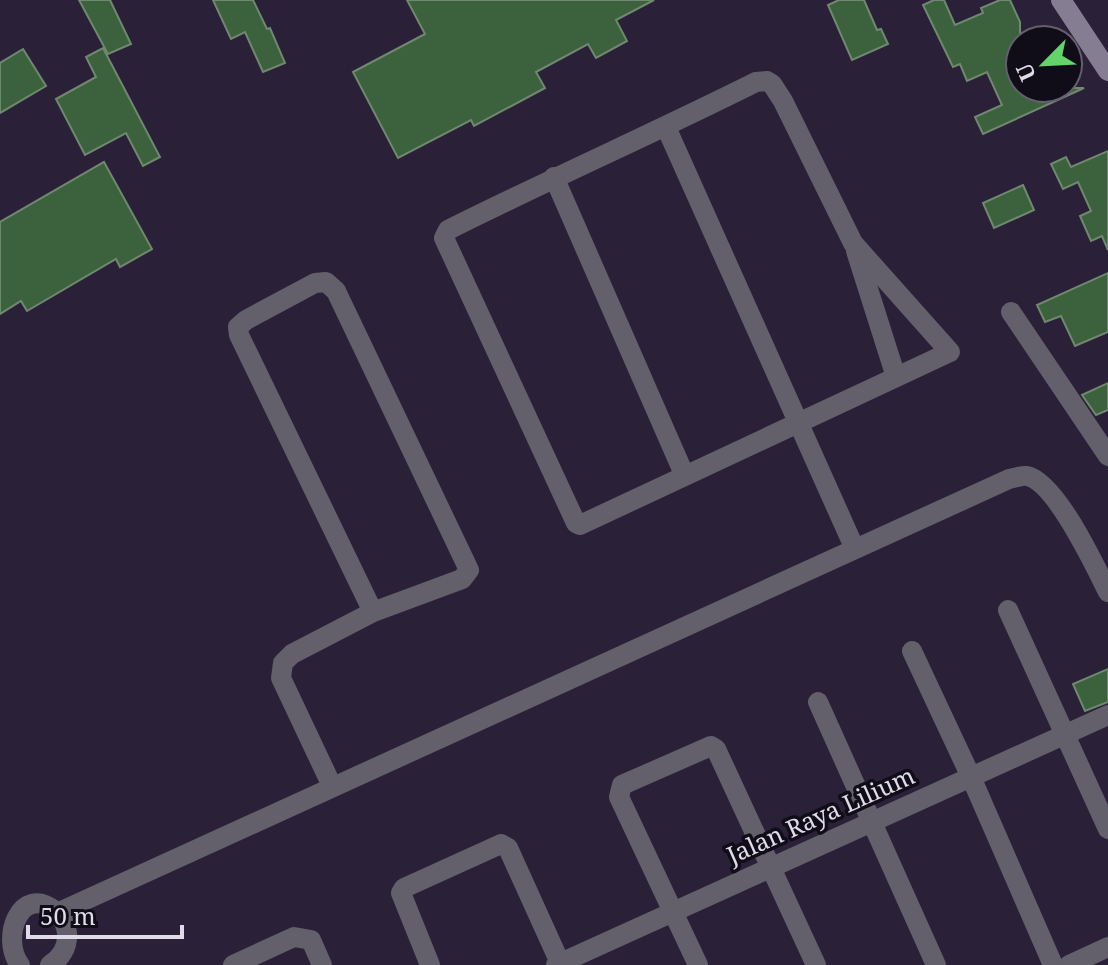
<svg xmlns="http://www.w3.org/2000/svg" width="1108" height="965" font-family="'Noto Serif',serif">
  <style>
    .building { fill: #3c623d; stroke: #708870; stroke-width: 2 }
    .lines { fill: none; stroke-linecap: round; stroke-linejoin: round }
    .street { stroke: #635f6b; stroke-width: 20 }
    .secondary { stroke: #857e92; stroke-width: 20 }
    .labels { text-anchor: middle; stroke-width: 7; stroke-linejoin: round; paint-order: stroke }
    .street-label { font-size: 24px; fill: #e0dbeb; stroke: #110d18 }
  </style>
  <rect width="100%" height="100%" fill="#2a2139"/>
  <!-- building -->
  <g class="building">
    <path d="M79,0H110L131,44L108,54Z"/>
    <path d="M213,0H253L267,29L270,28L285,63L263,72L245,32L231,39Z"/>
    <path d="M407,0H654L616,20L627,41L596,58L588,44L536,72L545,88L474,126L471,120L398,158L353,72L425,34Z"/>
    <path d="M839,0H864L877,30L881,29L888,44L852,60L828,5Z"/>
    <path d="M934,0H944L955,25L983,13L981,8L1000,0H1010L1020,22V88H1084L983,134L975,117L1002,105L987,72L967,81L960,64L953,67L923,5Z"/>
    <path d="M103,48L160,157L143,166L126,133L85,155L56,99L96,77L86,57Z"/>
    <path d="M23,49L46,86L0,113V63Z"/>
    <path d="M1108,151V250L1102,236L1091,241L1080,216L1091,211L1078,182L1063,189L1051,164L1066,157L1071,167Z"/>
    <path d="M104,162L152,249L120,267L116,259L27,311L21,301L0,314V222Z"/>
    <path d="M1023,185L1034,210L994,228L983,203Z"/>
    <path d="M1108,273V332L1075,346L1061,316L1045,322L1037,305Z"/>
    <path d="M1108,383V410L1096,415L1082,395Z"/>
    <path d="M1108,669V702L1085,711L1073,684Z"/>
  </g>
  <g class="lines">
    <!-- street -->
    <g class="street">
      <path d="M767,81L772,84L783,101L853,243L950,352L580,525L576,523L444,238L448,230C550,179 654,133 756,82Z"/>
      <path d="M666,127L854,547"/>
      <path d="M554,177L684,474"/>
      <path d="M856,251L896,377"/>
      <path d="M1011,312L1108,456"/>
      <path d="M1008,610L1108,829"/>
      <path d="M912,651L971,777L1053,965"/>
      <path d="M818,702L936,965"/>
      <path d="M332,786L281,678L283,663L292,654L373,612L462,579L469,570L336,291L326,282L315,283L246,320L238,327L239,335L373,612"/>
      <path d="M57,913L1009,479C1014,478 1023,475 1027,476C1056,482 1095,566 1108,592"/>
      <path d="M20,965C0,939 20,883 55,911C62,917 66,924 67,933C68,947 61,958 50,965"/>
      <path d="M233,965L294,937L311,940L322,965"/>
      <path d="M430,965L401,893L404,888L501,844L508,848L561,965"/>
      <path d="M556,965L1108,715"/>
      <path d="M698,965L619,797L622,785L711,746L716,749L816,965"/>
      <path d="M1069,965L1108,947"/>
    </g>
    <!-- secondary -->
    <path class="secondary" d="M1061,0L1108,71"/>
  </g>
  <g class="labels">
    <!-- street labels -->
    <g class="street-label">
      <text transform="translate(821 816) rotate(-24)" y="8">Jalan Raya Lilium</text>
    </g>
  </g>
  <!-- north arrow -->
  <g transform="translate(1044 64) rotate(246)"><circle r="38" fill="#110d18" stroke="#645f6c" stroke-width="2"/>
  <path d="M0-6L14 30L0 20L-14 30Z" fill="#62d469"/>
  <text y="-12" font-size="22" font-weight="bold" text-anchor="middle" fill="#e0dbeb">U</text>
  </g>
  <!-- scale -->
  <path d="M28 925v12h154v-12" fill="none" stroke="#e0dbeb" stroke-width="4"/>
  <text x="40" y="925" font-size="24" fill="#e0dbeb" stroke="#110d18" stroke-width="6" paint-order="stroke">50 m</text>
</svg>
